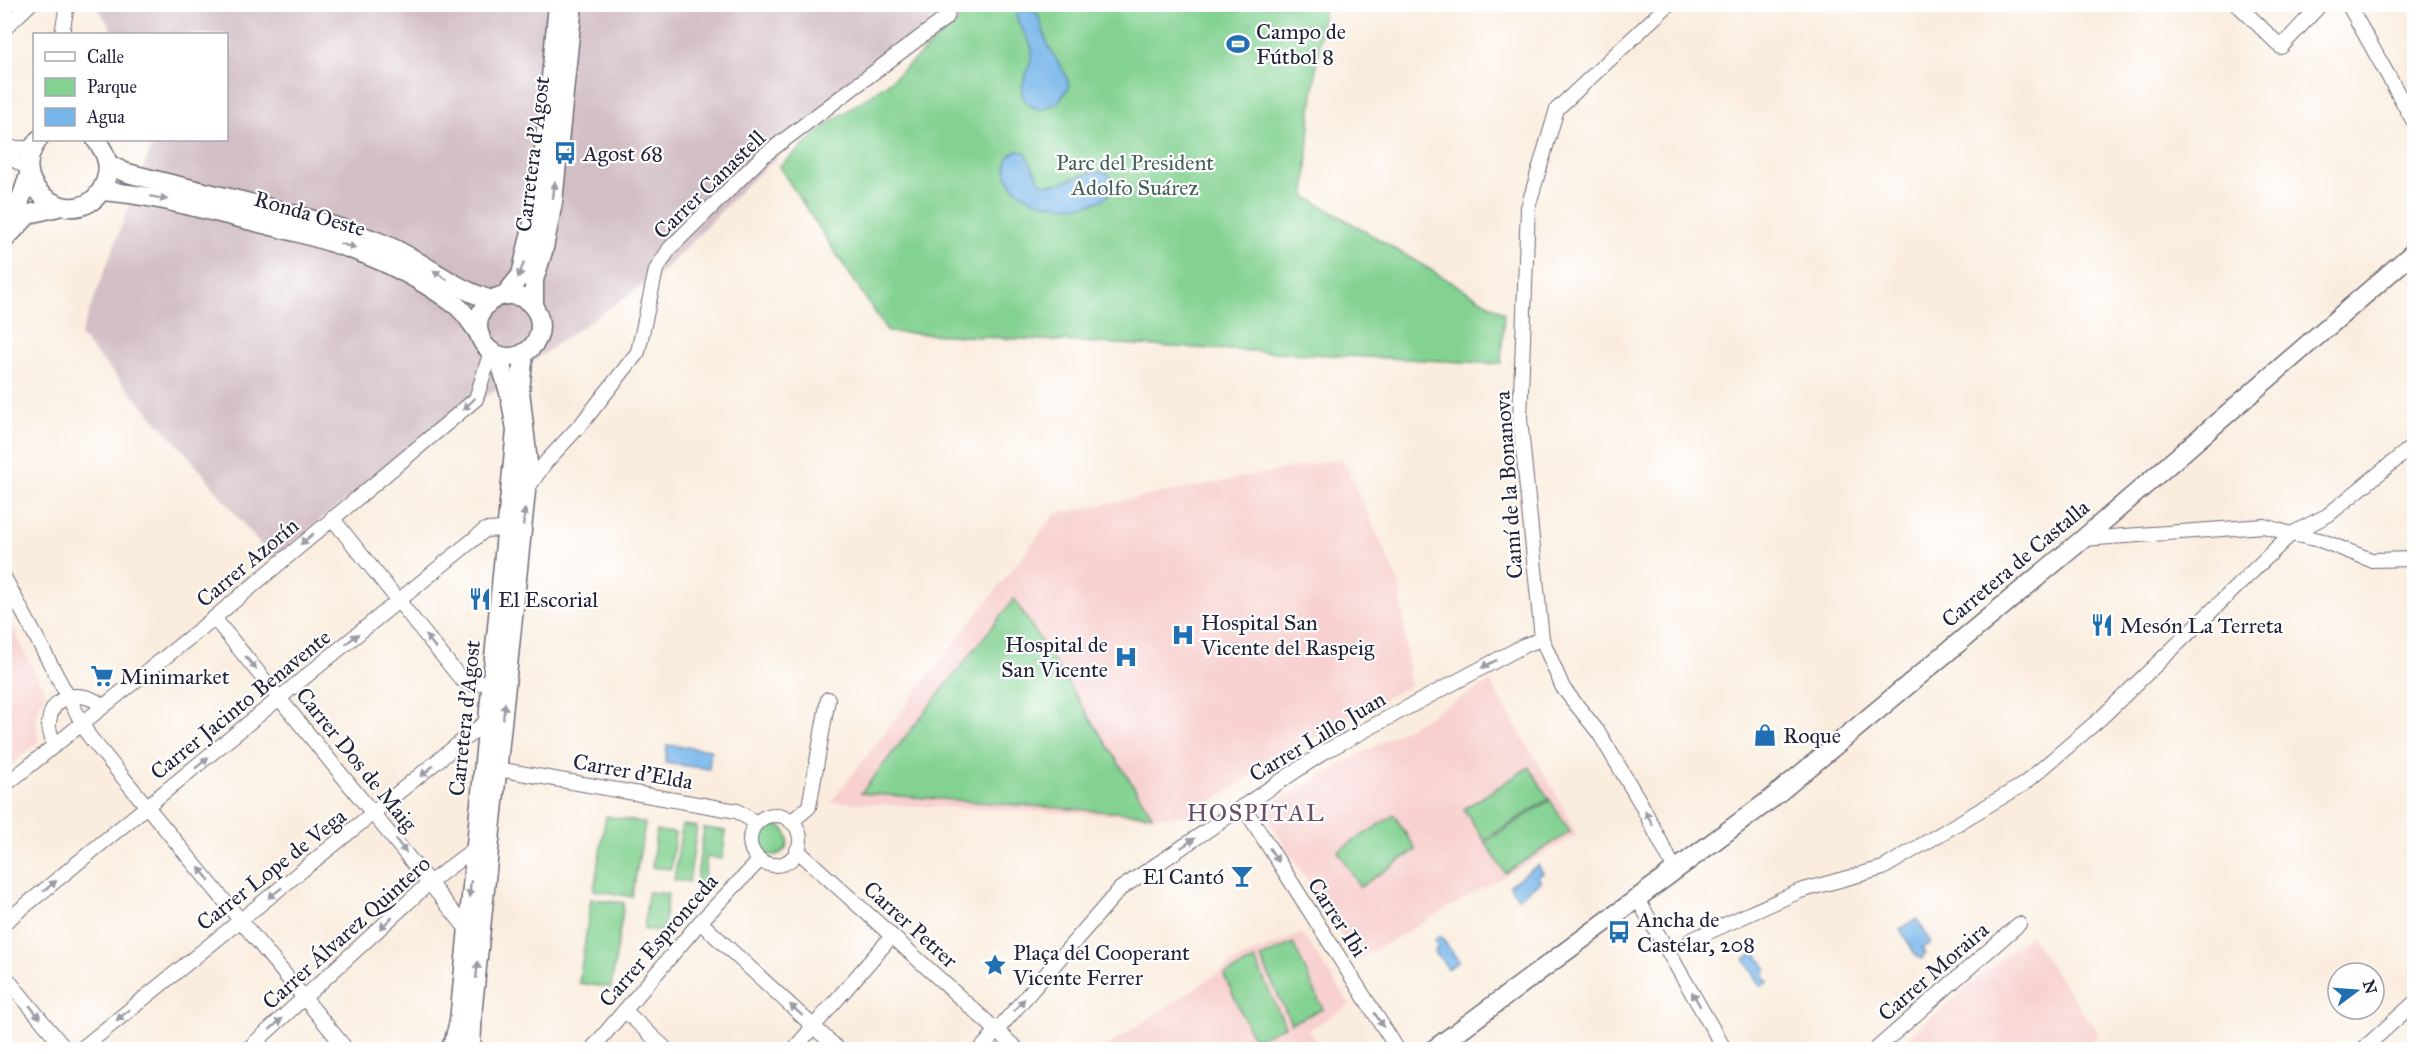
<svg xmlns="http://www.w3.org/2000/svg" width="2419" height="1054" font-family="'IM FELL Great Primer',serif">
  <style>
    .built { fill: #f7d0cf }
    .industrial { fill: #d2bec5 }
    .green { fill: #83d292; stroke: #527a66; stroke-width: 1.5 }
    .water { fill: #77b6ea; stroke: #4c6c92; stroke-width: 1.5 }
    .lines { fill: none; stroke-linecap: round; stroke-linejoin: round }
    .minor-casing { stroke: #6e6974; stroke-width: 16 }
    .major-casing { stroke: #6e6974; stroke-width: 21 }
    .minor { stroke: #fff; stroke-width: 14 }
    .major { stroke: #fff; stroke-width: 18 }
    .oneway { fill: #9c9ca7 }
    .labels { text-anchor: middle; stroke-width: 4.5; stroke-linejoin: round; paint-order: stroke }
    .poi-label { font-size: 22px; fill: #22223b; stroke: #fff; text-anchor: start }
    .street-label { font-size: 22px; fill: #22223b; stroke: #fff }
    .park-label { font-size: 22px; fill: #446059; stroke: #fff }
    .neighbourhood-label { font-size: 24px; letter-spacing: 1.5px; fill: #694d67; stroke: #fff }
  </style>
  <rect width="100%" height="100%" fill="#fff"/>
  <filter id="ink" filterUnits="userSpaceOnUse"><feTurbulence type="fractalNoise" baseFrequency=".0167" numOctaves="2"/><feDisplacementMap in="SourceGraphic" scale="12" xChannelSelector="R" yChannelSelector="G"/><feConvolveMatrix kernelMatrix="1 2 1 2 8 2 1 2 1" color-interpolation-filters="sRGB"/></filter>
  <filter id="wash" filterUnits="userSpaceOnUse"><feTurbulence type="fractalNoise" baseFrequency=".008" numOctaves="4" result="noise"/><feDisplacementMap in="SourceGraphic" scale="24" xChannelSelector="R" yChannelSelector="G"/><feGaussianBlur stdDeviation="1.35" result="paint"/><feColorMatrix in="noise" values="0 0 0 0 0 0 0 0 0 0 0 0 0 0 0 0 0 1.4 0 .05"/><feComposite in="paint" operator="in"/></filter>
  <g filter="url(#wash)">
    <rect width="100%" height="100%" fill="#faedde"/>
    <!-- built -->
    <g class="built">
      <path d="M1343,458L1400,586L1410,685L1295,748L1192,814L1158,817L831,802L1055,514Z"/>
      <path d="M4,612L46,693L36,711L38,742L5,770Z"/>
      <path d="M1490,682L1558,797L1577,835L1357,960L1262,809Z"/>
      <path d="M1302,933L1350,1005L1308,1030L1324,1049L1101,1050L1239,959Z"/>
      <path d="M2029,935L2099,1034L2082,1049H1895Z"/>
    </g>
    <!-- industrial -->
    <path class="industrial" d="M96,5H938L936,16L747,184L665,270L561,341L330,512L272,559L191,459L80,336L154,140H226V34H114Z"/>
    <!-- green -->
    <g class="green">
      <path d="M961,5H1324L1311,110L1305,196L1504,313L1501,364L888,332L779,167L831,122L888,83L959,20Z"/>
      <path d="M1014,599L1152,815L861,793Z"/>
      <path d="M1529,767L1549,799L1484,840L1464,809Z"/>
      <path d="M1550,800L1570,832L1505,873L1485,842Z"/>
      <path d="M1394,815L1416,850L1360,887L1338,851Z"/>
      <path d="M606,816L645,823L632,897L594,890Z"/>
      <circle cx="773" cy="840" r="15"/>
      <path d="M682,825L697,827L689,882L674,880Z"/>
      <path d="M704,828L726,831L722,859L707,857L703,885L696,884Z"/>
      <path d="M656,831L675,833L671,869L652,867Z"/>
      <path d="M648,892L668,894L663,931L644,929Z"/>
      <path d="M591,899L624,903L611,988L579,983Z"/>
      <path d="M1293,943L1323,1009L1291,1023L1261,958Z"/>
      <path d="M1255,960L1285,1026L1254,1040L1224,975Z"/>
    </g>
    <!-- water -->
    <g class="water">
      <path d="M1025,6L1038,14L1048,46L1066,75L1069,87L1058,103L1039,110C1003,95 1035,73 1032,49C1030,40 1019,27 1016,16Z"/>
      <path d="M1017,151L1025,152L1041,183C1064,190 1085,165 1109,174C1135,218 1008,217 1006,169C1005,159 1009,155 1017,151Z"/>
      <path d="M667,745L711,750L709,769L665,763Z"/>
      <path d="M1538,865L1543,873L1538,877L1541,881L1518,898L1509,885Z"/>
      <path d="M1917,919L1931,943L1922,948L1925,954L1922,959L1916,956L1900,929Z"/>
      <path d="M1440,936L1459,961L1448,969L1434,951L1438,947L1434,941Z"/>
      <path d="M1756,952L1767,970L1763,974L1768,982L1761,986L1744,959Z"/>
    </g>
  </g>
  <g filter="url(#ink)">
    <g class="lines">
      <!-- minor casing -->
      <g class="minor-casing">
        <g id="minor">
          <path d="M1669,4L1557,109L1528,207L1520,419L1542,639L1563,688L1599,733L1640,802L1675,870"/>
          <path d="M2237,4L2281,47L2321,4"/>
          <path d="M2348,4L2414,122"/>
          <path d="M4,29L30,4"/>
          <path d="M62,34L67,4"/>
          <path d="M4,148H31"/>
          <path d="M4,154L26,167"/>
          <path d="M526,491L545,463L583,422L638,352L656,270L670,248L763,156L947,17L949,4"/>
          <path d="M332,518L461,679L473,684L492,681"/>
          <path d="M2083,539L2264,526L2291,534L2328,515L2414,445"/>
          <path d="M4,577L89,736L347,1050"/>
          <path d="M214,618L466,928"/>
          <path d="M54,746C53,739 48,730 49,723C51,693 84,689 102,706"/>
          <path d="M498,769L737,811L756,823"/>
          <path d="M4,786L214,618L476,399L491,351"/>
          <path d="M1243,806L1398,1050"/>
          <circle cx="775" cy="840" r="25"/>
          <path d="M791,822L809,807L828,699"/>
          <path d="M797,850L1018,1050"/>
          <path d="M1637,898L1725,1050"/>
          <path d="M700,922L839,1050"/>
          <path d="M4,923L485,530L506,529"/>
          <path d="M1691,940L1800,891L1883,868L2024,784L2101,718L2291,534L2320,540L2371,560L2414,559"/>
          <path d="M4,975L66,1050"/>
          <path d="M625,1011L667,1050"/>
          <path d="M80,1050L488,720"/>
          <path d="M247,1050L429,883L475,848"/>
          <path d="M591,1050L700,922L760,860"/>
          <path d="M793,1050L892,936"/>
          <path d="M980,1050L1120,889L1324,752L1525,645L1542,639"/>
          <path d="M1875,1050L2019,924"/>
          <path d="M2362,1050L2414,1003"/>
        </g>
      </g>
      <!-- major casing -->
      <g class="major-casing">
        <g id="major">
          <path d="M38,140C0,190 85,238 105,182C111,165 106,153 96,140"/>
          <path d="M108,164L124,172C208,195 297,210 379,242C419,257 450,288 492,300"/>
          <path d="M101,191C147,194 191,206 235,217C318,237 388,253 457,306C466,313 473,326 480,335"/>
          <path d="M4,219L19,204L28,178"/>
          <path d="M4,240L29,214L58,207"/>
          <path d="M505,295L521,275L540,192L558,4"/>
          <circle cx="509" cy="326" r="31"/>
          <path d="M534,307V280L544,248L553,202L573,4"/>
          <path d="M449,1050L454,1041L459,1021L516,430L510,396L498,355"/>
          <path d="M471,1050L473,1006L526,491L528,463L520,390L524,353"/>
          <path d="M1433,1050L1771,799L2083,539L2414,252"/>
        </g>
      </g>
      <!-- minor -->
      <use href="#minor" class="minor"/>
      <!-- major -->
      <use href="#major" class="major"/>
    </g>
    <!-- one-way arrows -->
    <defs><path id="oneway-solid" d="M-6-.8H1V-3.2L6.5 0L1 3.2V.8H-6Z" transform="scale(1.5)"/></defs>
    <g class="oneway">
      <use href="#oneway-solid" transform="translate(554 190) rotate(-83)"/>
      <use href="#oneway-solid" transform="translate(159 198) rotate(12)"/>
      <use href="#oneway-solid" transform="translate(348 246) rotate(17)"/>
      <use href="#oneway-solid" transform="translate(521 270) rotate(111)"/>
      <use href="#oneway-solid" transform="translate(440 275) rotate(-147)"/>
      <use href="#oneway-solid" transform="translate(469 404) rotate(136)"/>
      <use href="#oneway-solid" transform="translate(524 517) rotate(-84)"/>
      <use href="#oneway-solid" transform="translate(307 539) rotate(140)"/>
      <use href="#oneway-solid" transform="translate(352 639) rotate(-39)"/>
      <use href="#oneway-solid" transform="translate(431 642) rotate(-128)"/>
      <use href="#oneway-solid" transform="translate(251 663) rotate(50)"/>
      <use href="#oneway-solid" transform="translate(1489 664) rotate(153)"/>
      <use href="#oneway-solid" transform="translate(504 711) rotate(-84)"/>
      <use href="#oneway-solid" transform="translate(202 763) rotate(-39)"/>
      <use href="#oneway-solid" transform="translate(427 771) rotate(140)"/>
      <use href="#oneway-solid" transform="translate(1649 818) rotate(-117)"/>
      <use href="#oneway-solid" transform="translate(1188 843) rotate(-34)"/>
      <use href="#oneway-solid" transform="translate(401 846) rotate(52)"/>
      <use href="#oneway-solid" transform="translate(1274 855) rotate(57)"/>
      <use href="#oneway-solid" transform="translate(204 874) rotate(-130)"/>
      <use href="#oneway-solid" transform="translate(50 886) rotate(-39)"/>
      <use href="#oneway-solid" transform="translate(470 889) rotate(96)"/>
      <use href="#oneway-solid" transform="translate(275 893) rotate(142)"/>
      <use href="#oneway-solid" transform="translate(386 923) rotate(137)"/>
      <use href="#oneway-solid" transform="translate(477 970) rotate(-84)"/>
      <use href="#oneway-solid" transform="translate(1696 999) rotate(-120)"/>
      <use href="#oneway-solid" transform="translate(1019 1005) rotate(-49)"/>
      <use href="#oneway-solid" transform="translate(796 1010) rotate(-138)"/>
      <use href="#oneway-solid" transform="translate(35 1012) rotate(50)"/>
      <use href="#oneway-solid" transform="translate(123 1015) rotate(141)"/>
      <use href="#oneway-solid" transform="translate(1379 1020) rotate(57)"/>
      <use href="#oneway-solid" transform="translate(276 1024) rotate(-42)"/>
    </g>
  </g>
  <!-- icons -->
  <defs>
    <g id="stadium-bare" transform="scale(1.8)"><path d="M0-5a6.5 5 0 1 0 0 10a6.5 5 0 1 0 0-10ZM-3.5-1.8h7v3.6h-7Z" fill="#1f6fb2" stroke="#fff" stroke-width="2.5" paint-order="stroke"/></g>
    <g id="bus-bare" transform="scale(1.8)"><path d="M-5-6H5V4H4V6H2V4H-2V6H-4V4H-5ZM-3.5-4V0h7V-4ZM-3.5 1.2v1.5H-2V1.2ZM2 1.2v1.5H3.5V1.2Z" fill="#1f6fb2" stroke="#fff" stroke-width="2.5" paint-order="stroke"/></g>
    <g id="restaurant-bare" transform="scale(1.8)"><path d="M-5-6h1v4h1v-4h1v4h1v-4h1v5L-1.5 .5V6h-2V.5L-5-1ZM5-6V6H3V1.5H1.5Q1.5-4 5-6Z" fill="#1f6fb2" stroke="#fff" stroke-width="2.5" paint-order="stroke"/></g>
    <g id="hospital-bare" transform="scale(1.8)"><path d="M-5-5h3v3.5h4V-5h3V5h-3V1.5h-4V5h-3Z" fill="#1f6fb2" stroke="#fff" stroke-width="2.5" paint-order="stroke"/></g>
    <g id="supermarket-bare" transform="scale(1.8)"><path d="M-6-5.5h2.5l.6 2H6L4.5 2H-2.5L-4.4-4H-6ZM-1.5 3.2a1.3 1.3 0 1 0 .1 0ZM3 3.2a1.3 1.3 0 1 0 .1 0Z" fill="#1f6fb2" stroke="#fff" stroke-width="2.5" paint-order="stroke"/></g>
    <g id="shop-bare" transform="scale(1.8)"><path d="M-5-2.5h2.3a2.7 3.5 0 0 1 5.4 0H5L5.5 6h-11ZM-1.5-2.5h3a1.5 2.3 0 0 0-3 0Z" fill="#1f6fb2" stroke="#fff" stroke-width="2.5" paint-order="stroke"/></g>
    <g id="bar-bare" transform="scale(1.8)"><path d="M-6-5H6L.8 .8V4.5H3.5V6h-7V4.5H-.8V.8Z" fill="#1f6fb2" stroke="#fff" stroke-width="2.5" paint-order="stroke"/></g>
    <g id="sight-bare" transform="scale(1.8)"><path d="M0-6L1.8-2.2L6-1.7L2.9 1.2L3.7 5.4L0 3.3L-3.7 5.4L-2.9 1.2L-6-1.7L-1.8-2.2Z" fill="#1f6fb2" stroke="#fff" stroke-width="2.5" paint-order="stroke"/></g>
  </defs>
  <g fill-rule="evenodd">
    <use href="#stadium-bare" x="1238" y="44"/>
    <use href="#bus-bare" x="565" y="153"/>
    <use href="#restaurant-bare" x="480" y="599"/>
    <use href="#restaurant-bare" x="2102" y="625"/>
    <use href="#hospital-bare" x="1183" y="635"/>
    <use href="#hospital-bare" x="1126" y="657"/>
    <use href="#supermarket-bare" x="102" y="676"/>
    <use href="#shop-bare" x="1765" y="735"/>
    <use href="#bar-bare" x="1242" y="876"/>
    <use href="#bus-bare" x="1619" y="932"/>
    <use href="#sight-bare" x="995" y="965"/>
  </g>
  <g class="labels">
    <!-- poi labels -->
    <g class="poi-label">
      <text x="1256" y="39">Campo de<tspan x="1256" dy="25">Fútbol 8</tspan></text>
      <text x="583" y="161">Agost 68</text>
      <text x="498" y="607">El Escorial</text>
      <text x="1201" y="630">Hospital San<tspan x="1201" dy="25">Vicente del Raspeig</tspan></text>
      <text x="2120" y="633">Mesón La Terreta</text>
      <text x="1108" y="652" text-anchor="end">Hospital de<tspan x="1108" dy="25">San Vicente</tspan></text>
      <text x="120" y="684">Minimarket</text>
      <text x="1783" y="743">Roque</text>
      <text x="1224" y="884" text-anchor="end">El Cantó</text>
      <text x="1637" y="927">Ancha de<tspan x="1637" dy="25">Castelar, 208</tspan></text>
      <text x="1013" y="960">Plaça del Cooperant<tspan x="1013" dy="25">Vicente Ferrer</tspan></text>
    </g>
    <!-- street labels -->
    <g class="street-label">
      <text transform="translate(532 154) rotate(-83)" y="8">Carretera d'Agost</text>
      <text transform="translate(709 184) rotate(-44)" y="8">Carrer Canastell</text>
      <text transform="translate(310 213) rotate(16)" y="8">Ronda Oeste</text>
      <text transform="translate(1508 485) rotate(-94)" y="8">Camí de la Bonanova</text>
      <text transform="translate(247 562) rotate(-40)" y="8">Carrer Azorín</text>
      <text transform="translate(2015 563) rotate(-40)" y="8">Carretera de Castalla</text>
      <text transform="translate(240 704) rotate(-39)" y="8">Carrer Jacinto Benavente</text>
      <text transform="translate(464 718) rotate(-84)" y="8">Carretera d'Agost</text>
      <text transform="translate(1317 736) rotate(-31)" y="8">Carrer Lillo Juan</text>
      <text transform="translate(357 759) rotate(51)" y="8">Carrer Dos de Maig</text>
      <text transform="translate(633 771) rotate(10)" y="8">Carrer d’Elda</text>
      <text transform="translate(271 869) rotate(-38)" y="8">Carrer Lope de Vega</text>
      <text transform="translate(1338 917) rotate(57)" y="8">Carrer Ibi</text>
      <text transform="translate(911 924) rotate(42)" y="8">Carrer Petrer</text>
      <text transform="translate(346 932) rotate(-42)" y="8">Carrer Álvarez Quintero</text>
      <text transform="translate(658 940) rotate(-49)" y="8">Carrer Espronceda</text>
      <text transform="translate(1933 971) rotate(-41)" y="8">Carrer Moraira</text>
    </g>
    <!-- park labels -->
    <g class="park-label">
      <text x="1135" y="170">Parc del President<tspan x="1135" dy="25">Adolfo Suárez</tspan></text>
    </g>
    <!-- neighbourhood labels -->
    <g class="neighbourhood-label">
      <text x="1256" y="821">HOSPITAL</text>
    </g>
  </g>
  <!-- margin -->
  <rect width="2419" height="1054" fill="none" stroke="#fff" stroke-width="24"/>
  <!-- legend -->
  <rect x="33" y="33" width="195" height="108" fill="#ffffff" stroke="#a7a7b1" stroke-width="1.5"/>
  <rect x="45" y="52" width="30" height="9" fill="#ffffff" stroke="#a7a7b1" stroke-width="1.5"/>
  <text x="87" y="63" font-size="18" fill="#22223b">Calle</text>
  <rect x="45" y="78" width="30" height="18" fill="#83d292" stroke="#a7a7b1" stroke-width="1.5"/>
  <text x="87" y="93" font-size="18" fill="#22223b">Parque</text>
  <rect x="45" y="108" width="30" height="18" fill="#77b6ea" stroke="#a7a7b1" stroke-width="1.5"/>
  <text x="87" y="123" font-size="18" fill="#22223b">Agua</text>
  <!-- north arrow -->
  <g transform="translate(2356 991) rotate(74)"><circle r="28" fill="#ffffff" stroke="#a7a7b1" stroke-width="1.5"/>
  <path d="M0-4.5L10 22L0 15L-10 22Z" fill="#1f6fb2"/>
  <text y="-9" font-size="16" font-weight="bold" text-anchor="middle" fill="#22223b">N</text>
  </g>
</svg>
